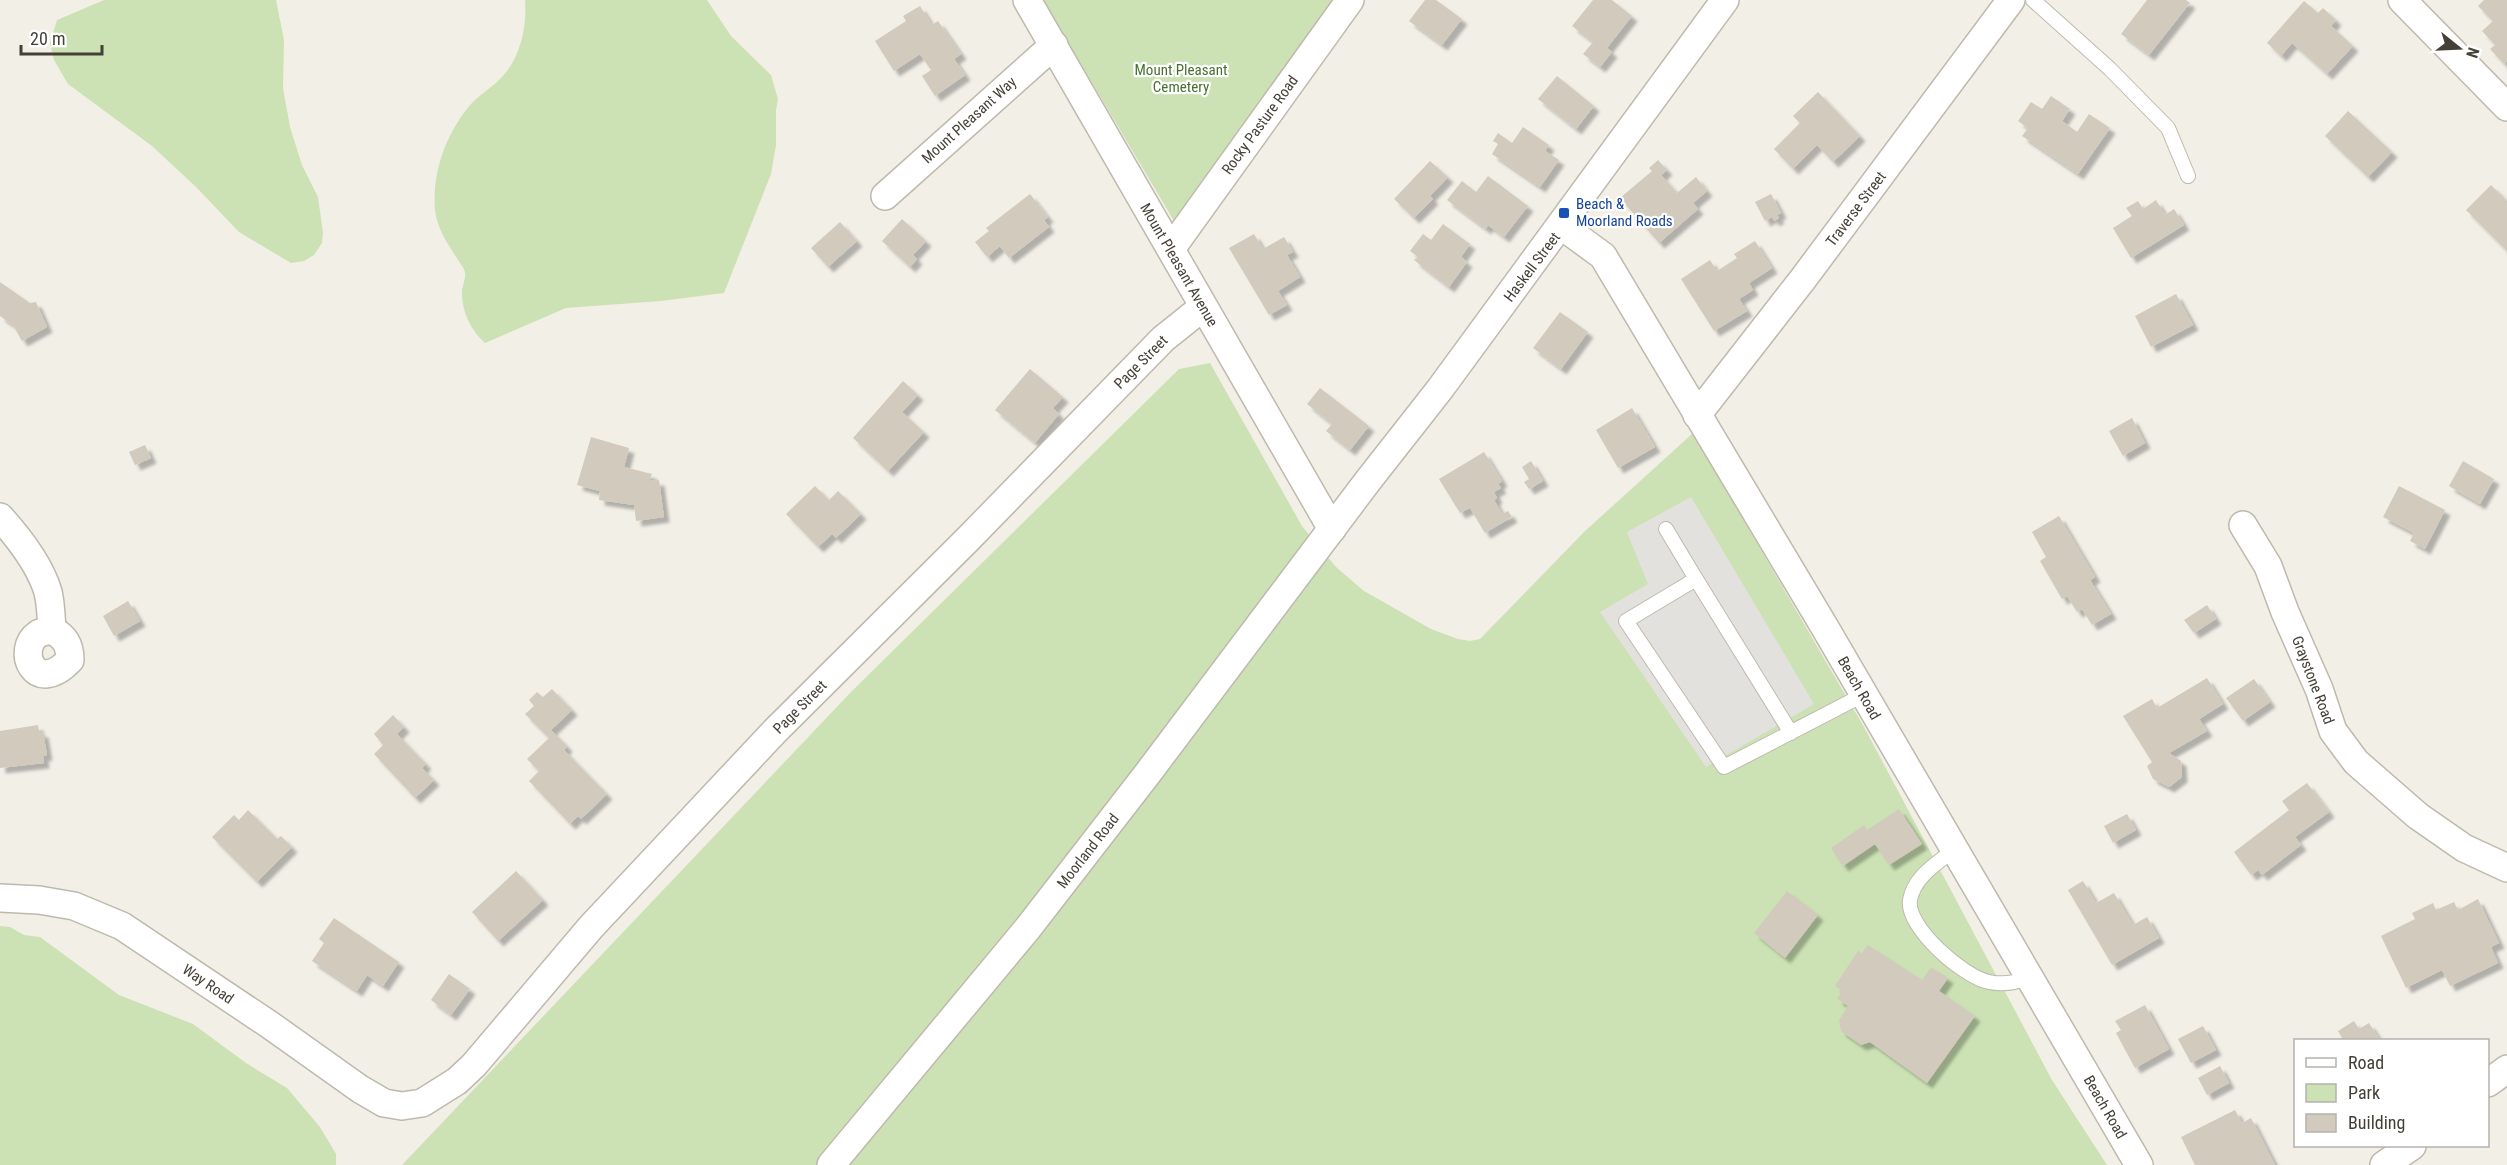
<svg xmlns="http://www.w3.org/2000/svg" width="2507" height="1165" font-family="'Roboto Condensed',sans-serif">
  <style>
    .green { fill: #cce2b4 }
    .parking { fill: #e3e1de }
    .building { fill: #d2cabd; filter: url(#shadow) }
    .lines { fill: none; stroke-linecap: round; stroke-linejoin: round }
    .service-casing { stroke: #bfb9ad; stroke-width: 16 }
    .minor-casing { stroke: #bfb9ad; stroke-width: 30 }
    .service { stroke: #fff; stroke-width: 14 }
    .minor { stroke: #fff; stroke-width: 27 }
    .transit-dot { fill: #1a4fb4; stroke: #fff; stroke-width: 2 }
    .labels { text-anchor: middle; stroke-width: 4.5; stroke-linejoin: round; paint-order: stroke }
    .park-label { font-size: 15px; fill: #477030; stroke: #fff }
    .street-label { font-size: 15px; fill: #443f37; stroke: #fff }
    .transit-label { font-size: 15px; fill: #164399; stroke: #fff; text-anchor: start }
  </style>
  <defs>
    <filter id="shadow"><feDropShadow dx="5.5" dy="5.5" stdDeviation="1.5" flood-color="#0004"/></filter>
  </defs>
  <rect width="100%" height="100%" fill="#f2efe7"/>
  <!-- green -->
  <g class="green">
    <path d="M104,0H276L284,40L283,88L290,127L302,165L318,197L323,233L322,243L314,255L304,261L291,263L239,232L196,187L152,146L68,84L54,60L50,43L57,20Z"/>
    <path d="M525,0H707L731,36L771,75L778,99L776,110V145L771,174L724,293L661,301L566,308L485,343C470,330 461,310 462,290C463,285 466,277 465,272C464,268 460,263 458,260C448,244 437,229 435,210C432,172 446,133 471,104C480,94 493,87 502,77C521,57 527,26 525,0Z"/>
    <path d="M1043,0H1335L1174,221Z"/>
    <path d="M1210,363L1302,526L1336,567L1364,591L1431,629L1458,639L1470,641L1480,639L1584,532L1693,433L1864,727L2052,1080L2107,1165H402L851,692L1179,369Z"/>
    <path d="M0,926L10,927L24,935L40,937L119,995L193,1024L246,1063L287,1088L320,1127L336,1154V1165H0Z"/>
  </g>
  <!-- parking -->
  <path class="parking" d="M1691,497L1814,704L1706,767L1600,612L1648,584L1627,532Z"/>
  <!-- building -->
  <g class="building">
    <path d="M1425,0H1436L1462,19L1442,45L1409,21Z"/>
    <path d="M1593,0H1612L1632,16L1607,48L1612,52L1600,67L1583,54L1593,42L1572,26Z"/>
    <path d="M2147,0H2186L2190,3L2149,55L2121,34Z"/>
    <path d="M2484,0H2507V61L2504,64L2490,49L2495,45L2482,31L2493,21L2478,6Z"/>
    <path d="M2304,1L2318,13L2323,8L2336,20L2331,26L2353,46L2327,74L2292,43L2281,56L2267,43Z"/>
    <path d="M920,6L932,25L938,21L961,54L954,59L965,75L935,96L922,76L931,70L920,54L894,71L875,41L906,21L903,16Z"/>
    <path d="M1557,76L1594,106L1576,129L1538,99Z"/>
    <path d="M1818,92L1860,136L1833,162L1817,145L1793,169L1774,149L1800,123L1793,116Z"/>
    <path d="M2051,96L2070,109L2062,121L2077,132L2089,114L2110,128L2078,174L2022,136L2028,128L2018,121L2031,102L2042,109Z"/>
    <path d="M2348,111L2392,152L2368,177L2325,136Z"/>
    <path d="M1523,127L1549,145L1545,151L1559,160L1540,187L1492,154L1498,144L1493,141L1498,133L1512,143Z"/>
    <path d="M1658,160L1667,170L1661,175L1677,193L1696,177L1707,191L1693,203L1698,209L1659,243L1620,198L1652,171L1649,168Z"/>
    <path d="M1430,161L1448,177L1430,196L1433,199L1414,218L1394,199Z"/>
    <path d="M1488,176L1528,206L1504,237L1488,225L1486,229L1447,200L1462,181L1476,192Z"/>
    <path d="M2491,185L2507,201V251L2466,210Z"/>
    <path d="M1030,194L1048,217L1044,220L1049,227L1009,258L1000,246L987,257L975,242L989,231L986,228Z"/>
    <path d="M1771,194L1781,213L1777,215L1779,218L1774,221L1772,217L1765,221L1755,202Z"/>
    <path d="M2156,200L2165,215L2174,209L2184,225L2131,258L2113,228L2132,216L2126,208L2138,201L2143,209Z"/>
    <path d="M902,219L926,241L913,255L917,259L910,267L882,241Z"/>
    <path d="M840,222L857,241L828,267L811,248Z"/>
    <path d="M1443,224L1470,244L1461,257L1467,262L1449,287L1414,260L1418,257L1410,251L1423,234L1431,240Z"/>
    <path d="M1254,234L1263,249L1284,237L1293,252L1287,255L1300,277L1278,291L1287,305L1269,315L1229,248Z"/>
    <path d="M1755,241L1772,268L1749,283L1753,290L1739,299L1747,311L1714,331L1681,279L1710,260L1717,271L1737,258L1734,254Z"/>
    <path d="M0,282L30,303L36,302L47,327L22,341L13,325L0,316Z"/>
    <path d="M2176,294L2193,325L2151,347L2135,316Z"/>
    <path d="M1560,312L1588,332L1561,369L1533,348Z"/>
    <path d="M1030,369L1063,397L1053,408L1059,414L1035,443L995,410Z"/>
    <path d="M903,381L918,395L902,412L924,432L888,471L853,438Z"/>
    <path d="M1320,388L1369,426L1350,450L1326,431L1332,424L1307,404Z"/>
    <path d="M1632,408L1655,447L1618,468L1596,430Z"/>
    <path d="M2132,418L2145,443L2123,456L2109,431Z"/>
    <path d="M591,437L629,448L624,467L652,474L649,481L659,480L664,517L636,521L634,505L599,500L600,491L577,485Z"/>
    <path d="M145,445L151,458L135,465L129,452Z"/>
    <path d="M1484,452L1502,481L1498,484L1501,488L1494,492L1497,498L1494,500L1502,514L1508,511L1512,517L1485,533L1470,508L1460,513L1439,479Z"/>
    <path d="M1531,461L1543,481L1529,489L1524,482L1529,479L1522,467Z"/>
    <path d="M2463,461L2494,479L2480,504L2449,486Z"/>
    <path d="M815,486L829,500L838,491L861,514L836,538L832,534L818,547L786,514Z"/>
    <path d="M2399,486L2445,510L2425,549L2410,541L2414,533L2383,517Z"/>
    <path d="M2059,516L2095,577L2090,580L2111,614L2092,625L2082,609L2077,612L2067,596L2062,599L2040,561L2046,557L2032,532Z"/>
    <path d="M128,601L140,621L114,636L103,616Z"/>
    <path d="M2207,605L2216,619L2194,633L2184,620Z"/>
    <path d="M2207,678L2223,704L2199,719L2207,731L2169,753L2181,761L2182,777L2169,787L2153,779L2147,766L2152,762L2123,716L2152,699L2157,708Z"/>
    <path d="M2254,679L2270,702L2243,721L2226,698Z"/>
    <path d="M552,689L572,710L551,730L567,746L564,750L607,794L581,819L578,816L570,824L529,781L539,771L527,759L549,738L525,714L534,706L529,700L537,692L543,697Z"/>
    <path d="M393,715L404,727L397,734L426,764L422,768L434,780L415,798L374,754L383,745L374,734Z"/>
    <path d="M38,725L39,732H43L47,755L43,756L44,763L0,768V731Z"/>
    <path d="M2307,783L2329,812L2295,837L2301,845L2262,875L2258,870L2251,875L2234,852L2289,810L2282,801Z"/>
    <path d="M1899,809L1922,844L1889,865L1875,844L1843,866L1831,848L1864,825L1867,830Z"/>
    <path d="M248,810L277,839L281,836L292,847L257,882L212,837L234,815L239,820Z"/>
    <path d="M2127,814L2136,830L2113,843L2104,826Z"/>
    <path d="M516,871L543,900L498,941L472,912Z"/>
    <path d="M2083,881L2096,903L2114,893L2133,925L2147,917L2159,938L2112,965L2068,890Z"/>
    <path d="M1787,891L1818,915L1785,958L1754,933Z"/>
    <path d="M2478,899L2499,943L2491,947L2498,963L2450,986L2442,970L2406,988L2381,936L2415,919L2412,913L2433,903L2436,910L2454,902L2458,910Z"/>
    <path d="M334,918L399,962L383,986L367,975L357,991L312,961L324,943L319,939Z"/>
    <path d="M1868,945L1922,980L1931,967L1948,978L1939,991L1975,1016L1927,1083L1870,1042L1861,1045L1841,1031L1839,1020L1848,1006L1837,999L1842,991L1835,986L1858,951L1862,953Z"/>
    <path d="M449,974L470,989L451,1015L431,1000Z"/>
    <path d="M2145,1005L2169,1049L2135,1068L2116,1033L2121,1030L2115,1021Z"/>
    <path d="M2354,1021L2359,1029L2369,1023L2380,1040H2337L2342,1038L2338,1031Z"/>
    <path d="M2203,1026L2216,1050L2191,1063L2178,1039Z"/>
    <path d="M2220,1066L2229,1083L2207,1095L2198,1078Z"/>
    <path d="M2235,1110L2242,1123L2251,1118L2275,1165H2195L2181,1137Z"/>
  </g>
  <g class="lines">
    <!-- service casing -->
    <g class="service-casing">
      <g id="service">
        <path d="M2033,0L2110,69L2168,128L2188,176"/>
        <path d="M1666,529L1696,579"/>
        <path d="M1791,733L1696,579L1626,621L1724,767L1863,695"/>
        <path d="M1954,850C1937,863 1914,877 1910,900C1906,928 1964,977 1989,982C2003,985 2016,983 2029,977"/>
      </g>
    </g>
    <!-- minor casing -->
    <g class="minor-casing">
      <g id="minor">
        <path d="M1027,0L1332,529"/>
        <path d="M2402,0L2507,107"/>
        <path d="M885,196L1054,45"/>
        <path d="M1562,226L1603,256L1824,626L2139,1165"/>
        <path d="M1171,249L1350,0"/>
        <path d="M1697,415L1803,279L2011,0"/>
        <path d="M0,517C19,538 40,565 48,592C51,604 51,617 52,630"/>
        <path d="M2243,525L2268,566L2285,612L2319,689L2333,731L2356,762L2418,816L2464,848L2507,868"/>
        <path d="M52,630C65,637 70,645 70,660C35,697 15,650 38,634C41,632 48,631 52,630Z"/>
        <path d="M0,898L39,900L74,906L122,926L270,1025L360,1089L384,1103L402,1106L422,1103L457,1081L474,1065L591,927L775,731L968,539L1163,339L1203,307"/>
        <path d="M2488,1083L2507,1069"/>
        <path d="M831,1165L1028,928L1148,773L1367,482L1440,389L1725,0"/>
        <path d="M2384,1165L2412,1146"/>
      </g>
    </g>
    <!-- service -->
    <use href="#service" class="service"/>
    <!-- minor -->
    <use href="#minor" class="minor"/>
  </g>
  <!-- markers -->
  <rect class="transit-dot" x="1558" y="207" width="12" height="12" rx="3"/>
  <g class="labels">
    <!-- park labels -->
    <g class="park-label">
      <text x="1181" y="75">Mount Pleasant<tspan x="1181" dy="17">Cemetery</tspan></text>
    </g>
    <!-- street labels -->
    <g class="street-label">
      <text transform="translate(969 120) rotate(-42)" y="5">Mount Pleasant Way</text>
      <text transform="translate(1260 125) rotate(-54)" y="5">Rocky Pasture Road</text>
      <text transform="translate(1856 209) rotate(-53)" y="5">Traverse Street</text>
      <text transform="translate(1179 265) rotate(60)" y="5">Mount Pleasant Avenue</text>
      <text transform="translate(1532 267) rotate(-53)" y="5">Haskell Street</text>
      <text transform="translate(1141 362) rotate(-45)" y="5">Page Street</text>
      <text transform="translate(2313 680) rotate(69)" y="5">Graystone Road</text>
      <text transform="translate(1859 688) rotate(60)" y="5">Beach Road</text>
      <text transform="translate(800 707) rotate(-45)" y="5">Page Street</text>
      <text transform="translate(1088 851) rotate(-52)" y="5">Moorland Road</text>
      <text transform="translate(208 984) rotate(34)" y="5">Way Road</text>
      <text transform="translate(2105 1107) rotate(60)" y="5">Beach Road</text>
    </g>
    <!-- transit labels -->
    <g class="transit-label">
      <text x="1576" y="209">Beach &amp;<tspan x="1576" dy="17">Moorland Roads</tspan></text>
    </g>
  </g>
  <!-- legend -->
  <rect x="2294" y="1039" width="195" height="108" fill="#ffffff" stroke="#b4b2af" stroke-width="1.5"/>
  <rect x="2306" y="1058" width="30" height="9" fill="#ffffff" stroke="#b4b2af" stroke-width="1.5"/>
  <text x="2348" y="1069" font-size="18" fill="#443f37">Road</text>
  <rect x="2306" y="1084" width="30" height="18" fill="#cce2b4" stroke="#b4b2af" stroke-width="1.5"/>
  <text x="2348" y="1099" font-size="18" fill="#443f37">Park</text>
  <rect x="2306" y="1114" width="30" height="18" fill="#d2cabd" stroke="#b4b2af" stroke-width="1.5"/>
  <text x="2348" y="1129" font-size="18" fill="#443f37">Building</text>
  <!-- north arrow -->
  <g transform="translate(2459 48) rotate(108)" stroke="#ffffff" stroke-width="4.5" paint-order="stroke">
  <path d="M0-4.5L10 22L0 15L-10 22Z" fill="#443f37"/>
  <text y="-9" font-size="16" font-weight="bold" text-anchor="middle" fill="#443f37">N</text>
  </g>
  <!-- scale -->
  <path d="M21 45v9h81v-9" fill="none" stroke="#443f37" stroke-width="3"/>
  <text x="30" y="45" font-size="18" fill="#443f37" stroke="#ffffff" stroke-width="4.5" paint-order="stroke">20 m</text>
</svg>
